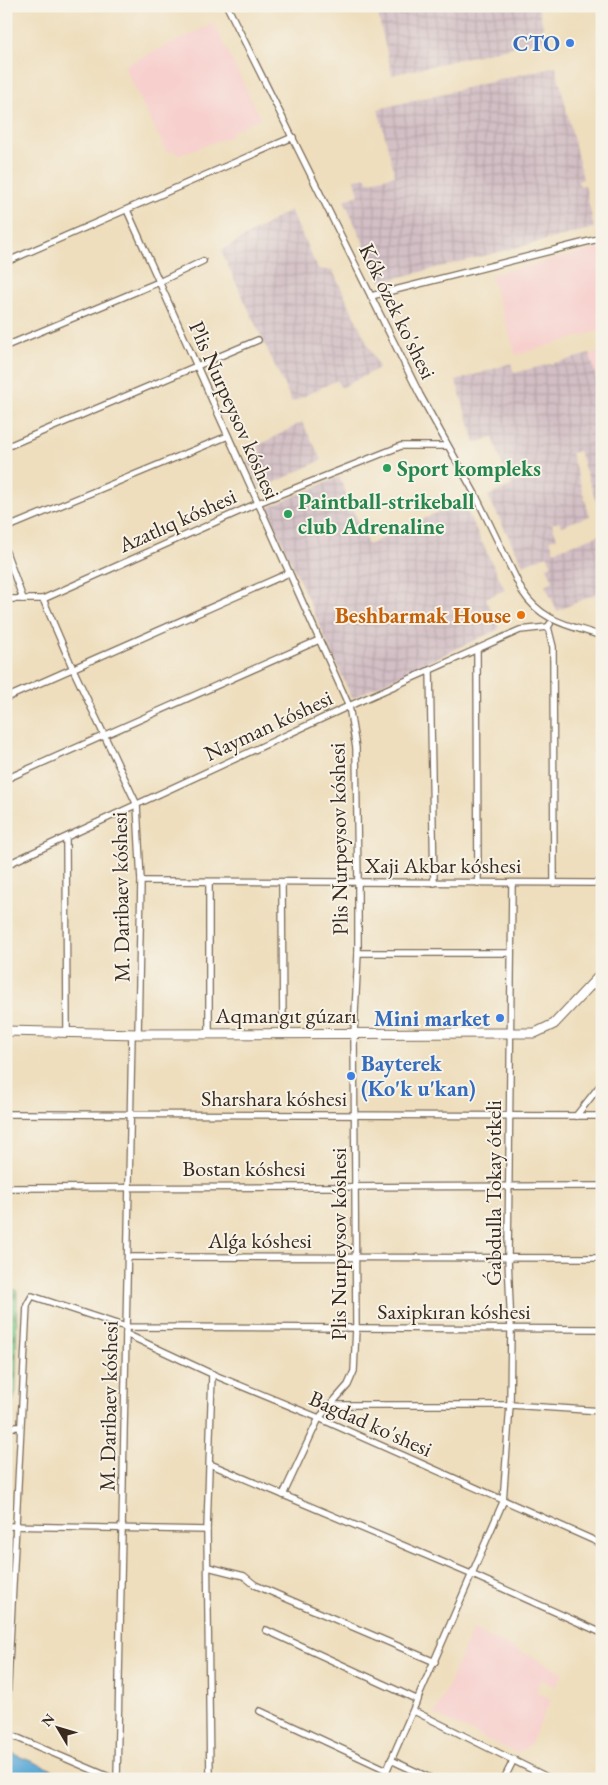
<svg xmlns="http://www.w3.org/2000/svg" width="608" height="1785" font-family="'EB Garamond',serif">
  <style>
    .built { fill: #f7d0ce }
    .industrial { fill: url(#industrial-grid) }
    .cemetery { fill: url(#cemetery-stones); stroke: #5c7a54 }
    .water { fill: #5eaad7; stroke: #4c6a7a }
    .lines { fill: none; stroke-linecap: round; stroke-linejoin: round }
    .street-casing { stroke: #7a6956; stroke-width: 8 }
    .secondary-casing { stroke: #7a6956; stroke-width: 11 }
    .street { stroke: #fff; stroke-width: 5.5 }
    .secondary { stroke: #fff; stroke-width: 9 }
    .shop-dot { fill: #3f7fe0; stroke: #f7f3e8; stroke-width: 2 }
    .leisure-dot { fill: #2e9e5b; stroke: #f7f3e8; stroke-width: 2 }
    .food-dot { fill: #e8710a; stroke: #f7f3e8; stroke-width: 2 }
    .labels { text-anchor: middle; stroke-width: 4; stroke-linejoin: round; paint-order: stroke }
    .shop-label { font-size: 22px; font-weight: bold; fill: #366cbe; stroke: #f7f3e8; text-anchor: end }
    .street-label { font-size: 22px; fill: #3b2a1e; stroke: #f7f3e8 }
    .leisure-label { font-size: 22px; font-weight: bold; fill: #27864d; stroke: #f7f3e8; text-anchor: start }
    .food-label { font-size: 22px; font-weight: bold; fill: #c56008; stroke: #f7f3e8; text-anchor: end }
  </style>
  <defs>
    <pattern id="industrial-grid" width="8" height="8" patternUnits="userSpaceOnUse" patternTransform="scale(1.25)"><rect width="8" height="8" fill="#d2bec4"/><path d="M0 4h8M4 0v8" fill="none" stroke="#b5a3a8"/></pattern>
    <pattern id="cemetery-stones" width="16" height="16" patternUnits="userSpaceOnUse" patternTransform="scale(1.25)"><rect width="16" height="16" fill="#7cc989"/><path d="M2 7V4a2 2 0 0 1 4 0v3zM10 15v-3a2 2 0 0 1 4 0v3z" fill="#67a36f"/></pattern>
  </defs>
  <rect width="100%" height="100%" fill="#f7f3e8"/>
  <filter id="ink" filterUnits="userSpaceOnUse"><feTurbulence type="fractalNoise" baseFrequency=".02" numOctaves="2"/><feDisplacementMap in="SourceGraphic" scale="10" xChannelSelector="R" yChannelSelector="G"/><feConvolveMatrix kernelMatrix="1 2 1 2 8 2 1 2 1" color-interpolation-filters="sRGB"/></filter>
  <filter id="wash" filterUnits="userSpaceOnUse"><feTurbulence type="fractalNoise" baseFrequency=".0096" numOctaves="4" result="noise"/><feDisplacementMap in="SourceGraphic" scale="20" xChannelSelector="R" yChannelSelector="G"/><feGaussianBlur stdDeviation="1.12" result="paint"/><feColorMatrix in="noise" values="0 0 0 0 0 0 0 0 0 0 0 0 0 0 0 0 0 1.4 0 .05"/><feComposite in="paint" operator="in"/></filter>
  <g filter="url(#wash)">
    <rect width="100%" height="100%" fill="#eedebd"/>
    <!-- built -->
    <g class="built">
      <path d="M214,23L260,118L231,132L232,136L178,155L174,150L167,153L124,66Z"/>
      <path d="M602,247V330L516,355L490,275Z"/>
      <path d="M602,351V402L590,354Z"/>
      <path d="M473,1629L563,1672L556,1687L541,1679L536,1692L551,1699L530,1745L517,1753L435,1715Z"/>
    </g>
    <!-- industrial -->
    <g class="industrial">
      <path d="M376,6H538L546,39L392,75Z"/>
      <path d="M556,66L583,179L578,181L580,186L585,185L594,228L381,282L344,200L359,195L355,179L367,177L368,182L395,175L378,109Z"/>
      <path d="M290,210L318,269L333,271L379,368L341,388L337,380L292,402L221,251Z"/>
      <path d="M590,354L602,402V519L579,451L571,453L590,516L561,526L560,522L552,524L557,538L550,540L554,551L602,534V591L557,611L545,585L553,581L547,567L552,565L547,555L523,565L488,496L512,485L501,462L493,437L475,443L456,381L511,363L514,373Z"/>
      <path d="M302,422L322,460L261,489L247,461L261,454L258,446Z"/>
      <path d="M339,477L368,545L462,501L505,590L486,598L499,629L352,698L267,508Z"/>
    </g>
    <!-- cemetery -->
    <path class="cemetery" d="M6,1285L17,1291L16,1391L12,1407L6,1412Z"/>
    <!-- water -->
    <path class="water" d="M6,1751L75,1779H6Z"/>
  </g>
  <g filter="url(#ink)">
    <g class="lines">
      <!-- street casing -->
      <g class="street-casing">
        <g id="street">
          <path d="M227,6L420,395L475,494L522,591C542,622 568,625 602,636"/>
          <path d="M127,210L349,706L356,748L358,883V953L354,1034L356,1328L354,1371L348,1385L319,1418L283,1495"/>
          <path d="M6,262L293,137"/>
          <path d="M371,296L602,238"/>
          <path d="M6,346L159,282L203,261"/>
          <path d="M6,447L258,340"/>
          <path d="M6,528L228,436"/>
          <path d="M6,552L23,599"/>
          <path d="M6,599H43L258,503L401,446H447"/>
          <path d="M43,599L73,669L137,805L141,881L138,1034"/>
          <path d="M550,624L548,627L553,647L554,883"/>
          <path d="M477,651L478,883"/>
          <path d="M430,670L434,883"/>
          <path d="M6,698L289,573"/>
          <path d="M6,779L319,640"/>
          <path d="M66,838L67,1033"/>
          <path d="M6,865L349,706L520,630L548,627"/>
          <path d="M141,881L594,883"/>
          <path d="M209,882V1034"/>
          <path d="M282,882L283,1034"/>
          <path d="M358,953H511"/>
          <path d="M6,1114L602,1116"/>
          <path d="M576,1116L602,1083"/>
          <path d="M6,1188L602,1186"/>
          <path d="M128,1257L602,1258"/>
          <path d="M126,1334L212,1374L319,1418L602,1544"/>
          <path d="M331,1405H510L602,1411"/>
          <path d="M6,1427H20"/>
          <path d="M210,1464L473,1575L602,1633"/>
          <path d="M6,1526L207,1530"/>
          <path d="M208,1567L244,1576L255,1585L435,1662"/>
          <path d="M266,1630L418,1700"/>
          <path d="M260,1711L387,1770"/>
          <path d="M414,1711L551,1779"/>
          <path d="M6,1724L27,1305L32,1296L126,1327L602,1329"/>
          <path d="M6,1733L114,1779"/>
          <path d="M391,1760L432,1779"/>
          <path d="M117,1779L132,1034"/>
          <path d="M210,1779L207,1530L212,1374"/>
          <path d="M383,1779L503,1502L510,1405L511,1329L508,1258L512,883"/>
          <path d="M504,1779L514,1759"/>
          <path d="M601,1779L602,1778"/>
        </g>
      </g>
      <!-- secondary casing -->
      <g class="secondary-casing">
        <path id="secondary" d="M6,1031L138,1034L535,1033L554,1024L602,973"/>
      </g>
      <!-- street -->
      <use href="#street" class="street"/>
      <!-- secondary -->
      <use href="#secondary" class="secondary"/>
    </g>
  </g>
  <!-- markers -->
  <g class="shop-dot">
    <circle cx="570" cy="43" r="5"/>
    <circle cx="500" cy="1018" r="5"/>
    <circle cx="351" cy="1076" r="5"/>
  </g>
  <g class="leisure-dot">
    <circle cx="387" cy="468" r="5"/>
    <circle cx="288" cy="514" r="5"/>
  </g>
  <circle class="food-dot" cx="521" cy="615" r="5"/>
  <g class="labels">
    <!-- shop labels -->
    <g class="shop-label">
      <text x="560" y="51">СТО</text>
      <text x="490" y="1026">Mini market</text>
      <text x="361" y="1071" text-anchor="start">Bayterek<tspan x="361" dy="25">(Ko'k u'kan)</tspan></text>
    </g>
    <!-- street labels -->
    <g class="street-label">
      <text transform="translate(398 311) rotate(64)" y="8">Kók ózek ko'shesi</text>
      <text transform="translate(235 410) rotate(66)" y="8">Plis Nurpeysov kóshesi</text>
      <text transform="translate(177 520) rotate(-24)" y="8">Azatlıq kóshesi</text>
      <text transform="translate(268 725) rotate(-25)" y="8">Nayman kóshesi</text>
      <text transform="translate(338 839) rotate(-91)" y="8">Plis Nurpeysov kóshesi</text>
      <text x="443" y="873">Xaji Akbar kóshesi</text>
      <text transform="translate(120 897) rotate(-91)" y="8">M. Daribaev kóshesi</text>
      <text x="286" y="1023">Aqmangıt gúzarı</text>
      <text x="274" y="1106">Sharshara kóshesi</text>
      <text x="244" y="1176">Bostan kóshesi</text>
      <text transform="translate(493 1193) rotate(-90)" y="8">Ǵabdulla Tokay ótkeli</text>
      <text x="260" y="1248">Alǵa kóshesi</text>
      <text transform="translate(338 1244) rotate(-90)" y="8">Plis Nurpeysov kóshesi</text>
      <text x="454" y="1319">Saxipkıran kóshesi</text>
      <text transform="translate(108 1406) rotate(-89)" y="8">M. Daribaev kóshesi</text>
      <text transform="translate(371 1423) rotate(24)" y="8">Bagdad ko'shesi</text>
    </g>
    <!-- leisure labels -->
    <g class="leisure-label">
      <text x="397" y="476">Sport kompleks</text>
      <text x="298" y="509">Paintball-strikeball<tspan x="298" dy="25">club Adrenaline</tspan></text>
    </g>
    <!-- food labels -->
    <g class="food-label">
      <text x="511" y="623">Beshbarmak House</text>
    </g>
  </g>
  <!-- margin -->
  <rect width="608" height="1785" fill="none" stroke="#f7f3e8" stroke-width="25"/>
  <!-- north arrow -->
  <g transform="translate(58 1728) rotate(308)" stroke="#f7f3e8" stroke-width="4" paint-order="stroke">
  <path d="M0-4L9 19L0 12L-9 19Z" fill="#3b2a1e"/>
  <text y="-8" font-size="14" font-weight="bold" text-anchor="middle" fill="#3b2a1e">N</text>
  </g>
</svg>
